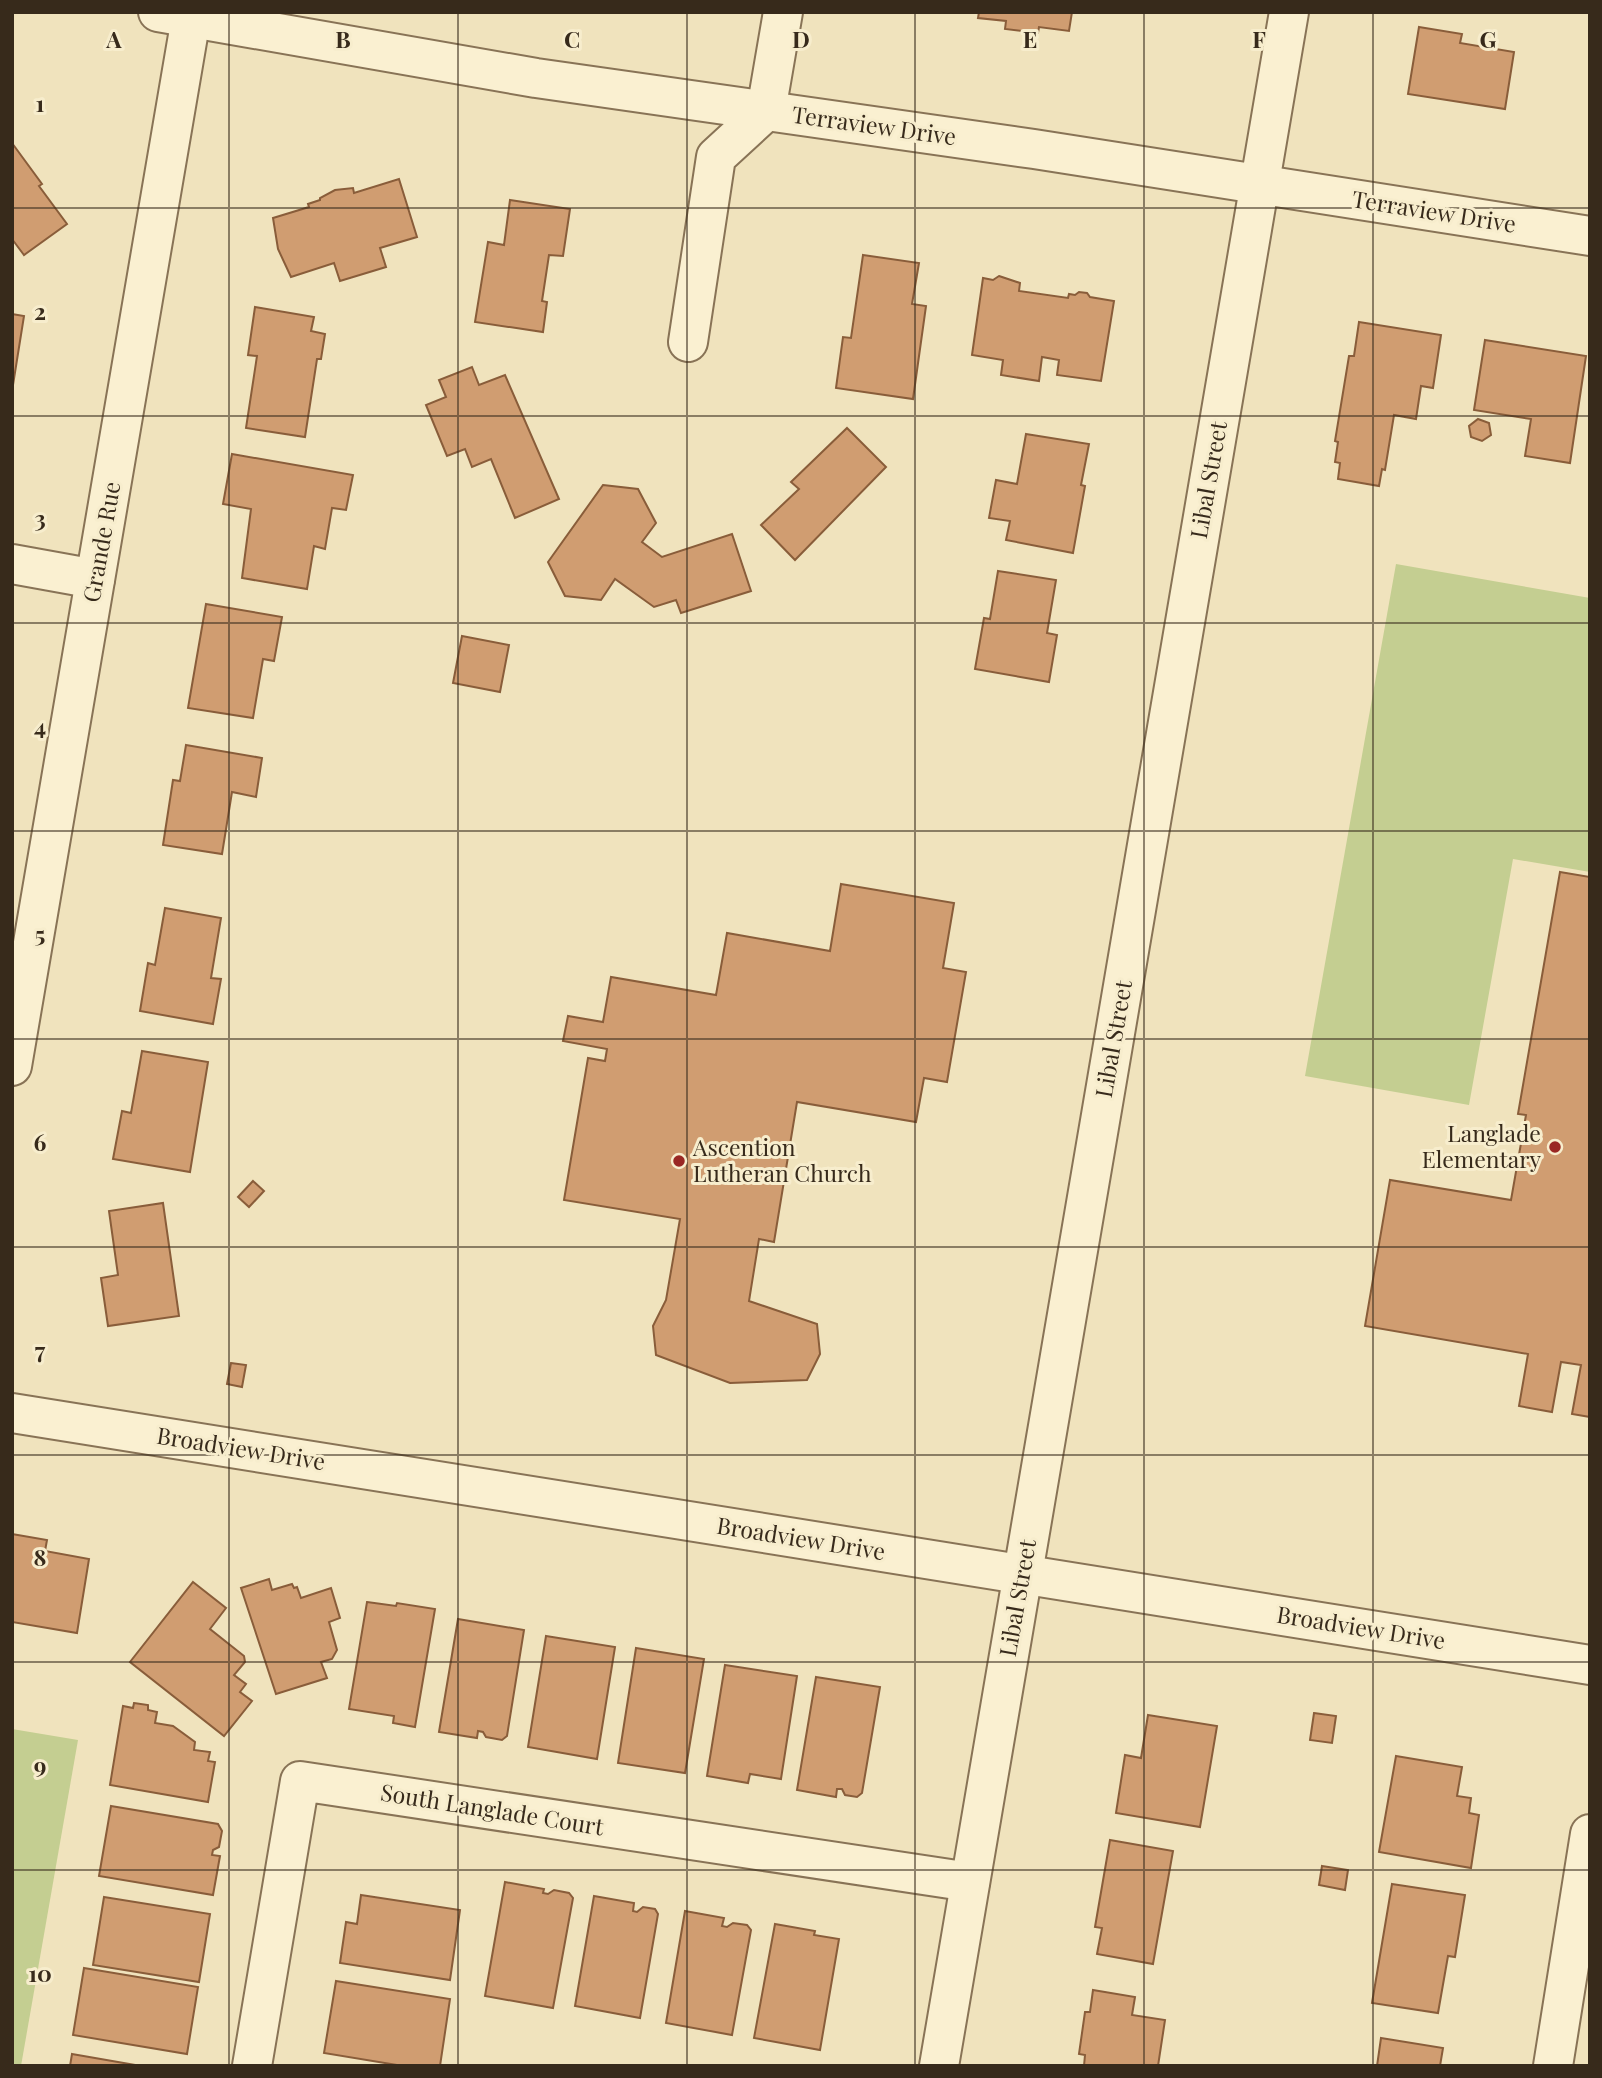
<svg xmlns="http://www.w3.org/2000/svg" width="1602" height="2078" font-family="'Playfair Display',serif">
  <style>
    .green { fill: #c4ce91 }
    .building { fill: #d09d71; stroke: #895d3a; stroke-width: 2 }
    .lines { fill: none; stroke-linecap: round; stroke-linejoin: round }
    .minor-casing { stroke: #887356; stroke-width: 42 }
    .tertiary-casing { stroke: #887356; stroke-width: 42 }
    .minor { stroke: #faf0d1; stroke-width: 38 }
    .tertiary { stroke: #faf0d1; stroke-width: 38 }
    .grid { fill: none; stroke: #372a1b; stroke-width: 2; stroke-opacity: 0.55 }
    .poi-dot { fill: #9a2723; stroke: #f7edcd; stroke-width: 2.5 }
    .labels { text-anchor: middle; stroke-width: 6; stroke-linejoin: round; paint-order: stroke }
    .street-label { font-size: 23px; fill: #372a1b; stroke: #f7edcd }
    .poi-label { font-size: 23px; fill: #372a1b; stroke: #f7edcd; text-anchor: end }
    .grid-label { font-size: 23px; text-anchor: middle; font-weight: bold; fill: #372a1b; stroke: #f7edcd; stroke-width: 6; stroke-linejoin: round; paint-order: stroke }
  </style>
  <rect width="100%" height="100%" fill="#f0e3bd"/>
  <!-- green -->
  <g class="green">
    <path d="M1396,564L1590,598V872L1513,859L1469,1105L1305,1076Z"/>
    <path d="M12,1729L78,1740L21,2066H12Z"/>
  </g>
  <!-- building -->
  <g class="building">
    <path d="M979,12H1072L1069,31L1039,27L1038,33L1005,29L1006,21L978,18Z"/>
    <path d="M1419,27L1462,34L1460,43L1514,52L1505,109L1408,94Z"/>
    <path d="M12,143L42,184L39,186L67,224L24,255L12,239Z"/>
    <path d="M399,179L417,237L380,248L386,267L340,281L334,263L291,277L278,249L273,218L309,207L308,204L320,200V198L335,190L353,188L354,193Z"/>
    <path d="M510,200L570,209L563,256L549,255L542,301L547,302L543,332L475,322L488,242L504,245Z"/>
    <path d="M863,255L919,263L912,304L926,306L913,399L836,388L843,337L851,338Z"/>
    <path d="M999,276L1020,283L1019,291L1068,298L1069,294L1075,295L1079,292L1087,293L1090,297L1114,301L1101,381L1057,375L1059,360L1042,357L1039,381L1001,375L1003,360L972,355L983,278L993,280Z"/>
    <path d="M255,307L314,317L311,331L325,334L321,359H317L305,437L246,428L257,356L248,355Z"/>
    <path d="M12,314L24,316L13,385H12Z"/>
    <path d="M1359,322L1441,335L1433,388L1421,386L1416,419L1394,415L1385,470L1382,469L1379,486L1338,479L1340,463L1335,462L1338,442L1335,441L1349,356H1354Z"/>
    <path d="M1485,340L1586,356L1570,463L1525,456L1531,419L1474,410Z"/>
    <path d="M472,367L479,385L505,375L559,499L515,518L491,459L472,467L465,449L447,456L426,405L446,397L439,380Z"/>
    <path d="M1478,419L1489,423L1491,435L1482,441L1471,437L1469,426Z"/>
    <path d="M847,428L886,467L795,560L761,525L799,489L791,482Z"/>
    <path d="M1026,434L1089,444L1081,485L1085,486L1073,553L1006,540L1010,521L989,518L996,480L1017,484Z"/>
    <path d="M232,454L353,475L346,510L332,508L325,549L314,546L307,589L242,578L251,509L223,504Z"/>
    <path d="M603,485L638,489L656,523L642,542L662,557L732,534L751,591L681,613L676,600L654,607L615,579L601,600L565,596L548,562Z"/>
    <path d="M998,571L1056,580L1047,633L1057,635L1049,682L975,669L984,618L990,619Z"/>
    <path d="M206,604L282,617L274,661L263,659L253,718L188,708Z"/>
    <path d="M462,636L509,645L500,692L453,683Z"/>
    <path d="M186,745L262,758L256,797L232,792L222,854L163,845L173,780L180,781Z"/>
    <path d="M1560,872L1590,877V1417L1572,1414L1581,1365L1561,1362L1552,1412L1519,1406L1528,1354L1365,1326L1390,1180L1511,1200L1526,1115L1518,1114Z"/>
    <path d="M841,884L954,903L943,968L966,972L947,1082L924,1078L916,1122L797,1102L774,1242L759,1239L749,1301L817,1324L820,1354L807,1380L730,1383L656,1355L653,1326L666,1300L680,1219L564,1200L588,1058L605,1061L607,1049L563,1041L568,1016L603,1022L611,977L716,995L727,933L830,951Z"/>
    <path d="M165,908L221,918L211,978L221,979L213,1024L140,1011L148,963L155,965Z"/>
    <path d="M142,1051L208,1062L190,1172L113,1159L122,1111L131,1113Z"/>
    <path d="M253,1181L264,1191L249,1207L238,1197Z"/>
    <path d="M163,1203L179,1316L108,1326L101,1278L118,1275L109,1211Z"/>
    <path d="M231,1363L246,1365L242,1387L227,1384Z"/>
    <path d="M12,1534L47,1540L45,1551L89,1559L77,1633L12,1622Z"/>
    <path d="M269,1579L272,1590L292,1584L294,1588L297,1587L301,1598L331,1588L340,1618L329,1622L337,1650L332,1659L321,1662L327,1678L276,1694L241,1588Z"/>
    <path d="M193,1582L226,1608L210,1629L244,1656L245,1662L234,1675L246,1684L240,1692L252,1701L224,1736L130,1662Z"/>
    <path d="M367,1602L396,1606L397,1603L435,1609L415,1727L393,1723L394,1716L349,1709Z"/>
    <path d="M458,1619L524,1630L507,1736L502,1740L486,1737L483,1732L478,1731L477,1738L439,1732Z"/>
    <path d="M546,1636L615,1647L597,1759L528,1747Z"/>
    <path d="M636,1648L704,1659L685,1773L618,1763Z"/>
    <path d="M725,1665L797,1676L781,1779L750,1774L748,1783L707,1776Z"/>
    <path d="M816,1677L880,1687L862,1793L857,1797L845,1795L842,1789H837L836,1797L797,1790Z"/>
    <path d="M134,1703L148,1705V1710L157,1712L155,1723L173,1726L195,1742L194,1750L210,1752L208,1761L215,1762L208,1802L110,1785L123,1706L133,1708Z"/>
    <path d="M1314,1713L1336,1716L1332,1743L1310,1740Z"/>
    <path d="M1148,1715L1217,1726L1200,1827L1116,1813L1125,1755L1141,1758Z"/>
    <path d="M1396,1756L1462,1767L1457,1796L1471,1798L1469,1813L1479,1815L1471,1868L1379,1852Z"/>
    <path d="M111,1806L218,1824L222,1831L219,1847L213,1850L212,1855L220,1856L213,1895L99,1876Z"/>
    <path d="M1110,1840L1173,1851L1153,1964L1097,1954L1102,1928L1095,1927Z"/>
    <path d="M1322,1866L1348,1870L1345,1890L1319,1885Z"/>
    <path d="M505,1882L544,1889L543,1893L548,1894L554,1890L569,1893L573,1898L553,2008L485,1996Z"/>
    <path d="M1392,1884L1465,1895L1455,1957L1448,1956L1438,2013L1372,2003Z"/>
    <path d="M361,1895L460,1910L450,1980L340,1963L346,1922L357,1924Z"/>
    <path d="M594,1896L634,1903L633,1911L637,1912L643,1907L655,1909L658,1914L640,2018L575,2006Z"/>
    <path d="M104,1897L210,1914L199,1982L93,1965Z"/>
    <path d="M685,1911L724,1918L722,1926L727,1927L733,1923L747,1925L751,1930L732,2035L666,2023Z"/>
    <path d="M775,1924L815,1931L814,1935L839,1939L820,2050L754,2038Z"/>
    <path d="M84,1968L198,1987L187,2054L73,2035Z"/>
    <path d="M336,1981L450,1999L440,2066H403L324,2053Z"/>
    <path d="M1093,1990L1135,1997L1132,2015L1165,2020L1158,2066H1084L1085,2055L1079,2054L1085,2012H1090Z"/>
    <path d="M1381,2038L1443,2048L1440,2066H1377Z"/>
    <path d="M72,2054L141,2066H70Z"/>
  </g>
  <g class="lines">
    <!-- minor casing -->
    <g class="minor-casing">
      <g id="minor">
        <path d="M158,12L536,78L1034,149L1590,236"/>
        <path d="M688,342L716,157L766,111L783,12"/>
        <path d="M12,564L95,579"/>
        <path d="M12,1066L191,18"/>
        <path d="M12,1413L1590,1665"/>
        <path d="M252,2066L300,1781L970,1882"/>
        <path d="M1553,2066L1590,1834"/>
      </g>
    </g>
    <!-- tertiary casing -->
    <g class="tertiary-casing">
      <path id="tertiary" d="M939,2066L1289,12"/>
    </g>
    <!-- minor -->
    <use href="#minor" class="minor"/>
    <!-- tertiary -->
    <use href="#tertiary" class="tertiary"/>
  </g>
  <!-- grid -->
  <path class="grid" d="M229,12V2066M458,12V2066M687,12V2066M915,12V2066M1144,12V2066M1373,12V2066M12,208H1590M12,416H1590M12,623H1590M12,831H1590M12,1039H1590M12,1247H1590M12,1455H1590M12,1662H1590M12,1870H1590"/>
  <!-- markers -->
  <g class="poi-dot">
    <circle cx="1555" cy="1147" r="7"/>
    <circle cx="679" cy="1161" r="7"/>
  </g>
  <g class="labels">
    <!-- street labels -->
    <g class="street-label">
      <text transform="translate(874 126) rotate(8)" y="8">Terraview Drive</text>
      <text transform="translate(1434 212) rotate(9)" y="8">Terraview Drive</text>
      <text transform="translate(1209 480) rotate(-80)" y="8">Libal Street</text>
      <text transform="translate(102 542) rotate(-80)" y="8">Grande Rue</text>
      <text transform="translate(1114 1039) rotate(-80)" y="8">Libal Street</text>
      <text transform="translate(241 1449) rotate(9)" y="8">Broadview Drive</text>
      <text transform="translate(801 1539) rotate(9)" y="8">Broadview Drive</text>
      <text transform="translate(1018 1598) rotate(-80)" y="8">Libal Street</text>
      <text transform="translate(1361 1628) rotate(9)" y="8">Broadview Drive</text>
      <text transform="translate(492 1810) rotate(9)" y="8">South Langlade Court</text>
    </g>
    <!-- poi labels -->
    <g class="poi-label">
      <text x="1541" y="1142">Langlade<tspan x="1541" dy="26">Elementary</tspan></text>
      <text x="693" y="1156" text-anchor="start">Ascention<tspan x="693" dy="26">Lutheran Church</tspan></text>
    </g>
  </g>
  <g class="grid-label">
    <text x="114" y="48">A</text>
    <text x="343" y="48">B</text>
    <text x="572" y="48">C</text>
    <text x="801" y="48">D</text>
    <text x="1030" y="48">E</text>
    <text x="1259" y="48">F</text>
    <text x="1488" y="48">G</text>
    <text x="40" y="112">1</text>
    <text x="40" y="320">2</text>
    <text x="40" y="527">3</text>
    <text x="40" y="735">4</text>
    <text x="40" y="943">5</text>
    <text x="40" y="1151">6</text>
    <text x="40" y="1359">7</text>
    <text x="40" y="1566">8</text>
    <text x="40" y="1774">9</text>
    <text x="40" y="1982">10</text>
  </g>
  <!-- border -->
  <rect width="1602" height="2078" fill="none" stroke="#372a1b" stroke-width="28"/>
</svg>
